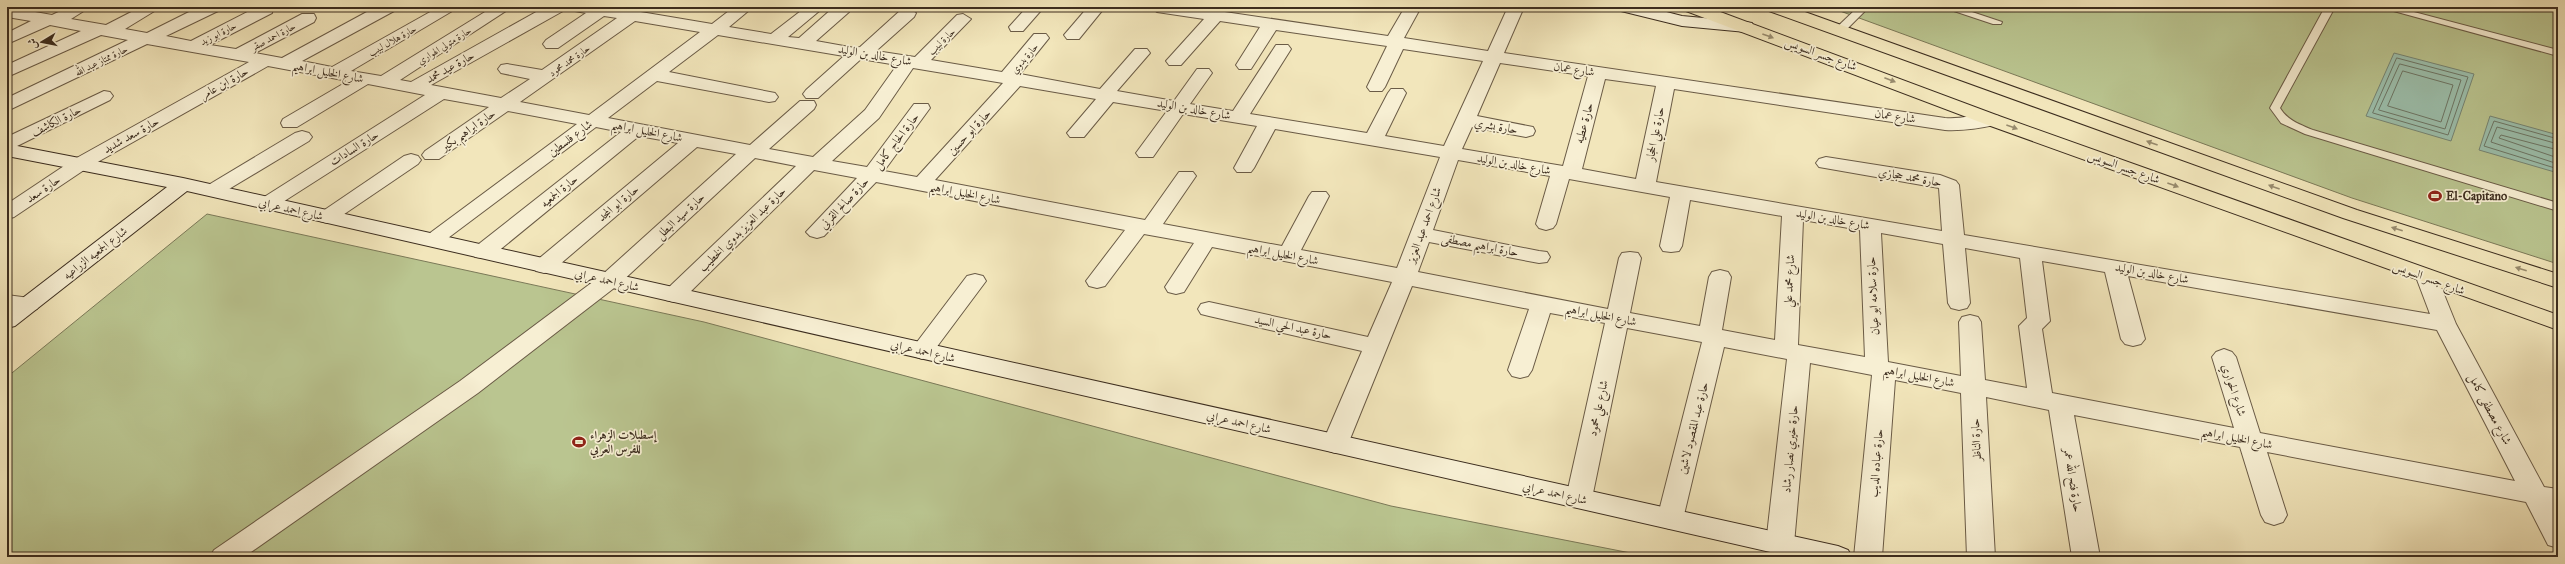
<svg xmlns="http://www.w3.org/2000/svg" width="2565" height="564" font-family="'IM FELL Great Primer',Amiri,serif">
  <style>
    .green { fill: #bac590; stroke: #7b7958 }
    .water { fill: #9cc0ad; stroke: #768574 }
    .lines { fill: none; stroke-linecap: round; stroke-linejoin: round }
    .shore { stroke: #6c7666; stroke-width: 1 }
    .lane-casing { stroke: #6a5b46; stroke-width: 2 }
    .street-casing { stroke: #6a5b46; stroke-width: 2 }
    .secondary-casing { stroke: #3c2d1f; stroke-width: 2 }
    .primary-casing { stroke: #3c2d1f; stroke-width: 2 }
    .lane { fill: #f7efd3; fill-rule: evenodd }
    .street { fill: #f7efd3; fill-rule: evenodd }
    .secondary { fill: #f7efd3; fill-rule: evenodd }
    .primary { fill: #f2e6bb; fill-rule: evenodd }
    .oneway { fill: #978a6d }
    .labels { text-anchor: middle; stroke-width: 3.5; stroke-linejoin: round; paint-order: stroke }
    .far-street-label { font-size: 10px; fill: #3c2d1f; stroke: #f7efd3 }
    .street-label { font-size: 12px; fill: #3c2d1f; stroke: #f7efd3 }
    .poi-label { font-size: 12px; font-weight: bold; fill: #3c2d1f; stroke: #f7efd3; text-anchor: start }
  </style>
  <rect width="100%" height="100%" fill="#f2e6bb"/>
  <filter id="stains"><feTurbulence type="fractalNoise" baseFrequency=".005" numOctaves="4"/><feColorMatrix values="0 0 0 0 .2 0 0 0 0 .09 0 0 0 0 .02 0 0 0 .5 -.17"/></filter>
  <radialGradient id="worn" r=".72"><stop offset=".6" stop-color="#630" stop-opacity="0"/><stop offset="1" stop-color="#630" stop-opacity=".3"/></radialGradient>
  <!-- green -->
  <g class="green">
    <path d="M1829,7H2558V264L2352,198Z"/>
    <path d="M207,214L704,322L1391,506L1651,557H7V377Z"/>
  </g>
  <!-- water -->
  <g class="water">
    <path d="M2394,53L2474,74L2451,141L2366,116Z"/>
    <path d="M2490,116L2558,135V173L2479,150Z"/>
  </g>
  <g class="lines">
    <!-- shore -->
    <g class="shore">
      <path d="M2397,58L2468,77L2448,135L2373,113Z"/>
      <path d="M2400,64L2461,80L2445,129L2379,110Z"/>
      <path d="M2403,71L2453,85L2441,122L2388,106Z"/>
      <path d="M2558,139L2494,121L2484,146L2558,169"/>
      <path d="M2558,144L2497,127L2491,142L2558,164"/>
      <path d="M2558,150L2501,135L2499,138L2558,158"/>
    </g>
    <!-- lane casing -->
    <g class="lane-casing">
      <g id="lane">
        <path d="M1858,7H1869L1843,33H1835V29Z"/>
        <path d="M1942,7H1957L2002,22L2001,24H1993Z"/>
        <path d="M2325,7H2335L2280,108C2287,120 2301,125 2313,130L2558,203V211L2305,134L2281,123L2270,108Z"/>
        <path d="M2379,7H2395L2558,50V56Z"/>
      </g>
    </g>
    <!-- street casing -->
    <g class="street-casing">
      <g id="street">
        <path d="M7,7L52,15L69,7H90L71,19L106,25L141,7H161L125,29L147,33L199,7H220L218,11L166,36L191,41L257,7H273L272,13L210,45L236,49L302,14H314L316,18L314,22L255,53L282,58L376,7H396L394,11L302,61L332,67L439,7H459L351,71L381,76L493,7H512L400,80L411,82L545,7H565L563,11L431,85L501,98L530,79L501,73L498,69L501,65L507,64L542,70L617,18L604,16L558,48H546L543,44L546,40L586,13L575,11L573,7H611L712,24L734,7H753L729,27L771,34L806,7H824L788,37L799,38L834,7H851L849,12L816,41L855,48L860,47L902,9L908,8L916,13L914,17L876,51L915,57L957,15L963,14L971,19L931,60L1002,72L1034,34H1046L1049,38L1020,74L1100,89L1135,49H1147L1150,53L1117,91L1174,101L1197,69H1209L1212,73L1190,104L1233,111L1276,45H1288L1291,49L1250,114L1367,133L1388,93L1391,89H1403L1406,93L1385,136L1444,146L1483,61L1403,49L1385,87L1382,91H1370L1367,87L1387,46L1276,30L1251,69H1239L1236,65L1260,27L1220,21L1181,65H1169L1166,61L1204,19L1157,12L1149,7H1191L1388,36L1405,7H1421L1404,38L1488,51L1508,7H1524L1504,53L1945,118C1962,120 1982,112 1999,116L2001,120L1999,124C1981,128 1963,131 1945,130L1674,89L1656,182L1942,231L1939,188L1819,167L1816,163L1819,159L1826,157L1940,175L1956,181L1959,185L1964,235L2430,314L2416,277L2419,272L2427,270L2435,272L2456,324L2544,487L2558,489V509L2556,508L2558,513V548L2548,545L2526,502L2267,452L2287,515L2283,522L2274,525L2265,522L2261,515L2240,447L2074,415L2100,557H2072L2049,410L1986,397L1995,557H1967L1961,393L1895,380L1882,557H1854L1872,375L1810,363L1794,544L1790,551L1780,554L1770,551L1766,544L1787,359L1724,347L1683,519L1679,526L1670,529L1661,526L1657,519L1702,342L1627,328L1592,498L1588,505L1579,508L1570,505L1566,498L1605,323L1550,313L1532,370L1528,376L1520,378L1512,376L1508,370L1529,309L1412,286L1348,444L1344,450L1335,453L1326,450L1322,444L1362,351L1209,316L1201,314L1198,309L1201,304L1209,302L1368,337L1392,282L1212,247L1184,292L1176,294L1168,292L1165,287L1194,243L1144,234L1105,286L1097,288L1089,286L1086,281L1125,230L876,182L824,236L817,238L810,236L806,232L857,178L814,170L682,300L674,302L666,300L663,295L666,290L796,166L755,158L618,285L478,393L244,557H210L214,550L460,381L602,275L736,154L697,147L552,271L544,273L536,271L533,266L536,261L678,143L639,136L491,257L483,258L475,257L472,252L475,247L621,132L596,127L440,244L433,246L426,244L422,240L426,236L577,124L508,111L439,159H425L422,155L425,151L489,107L444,99L275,207H261L258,203L261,199L425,95L368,84L297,127H283L281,123L283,119L348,81L268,66L87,168L14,217L7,219V204L73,160L249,62L147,44L7,111V98L128,40L101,35L7,77V65L81,31L50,25L7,44V33L31,21L7,17ZM635,21L700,32L589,115L520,102ZM718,35L844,56L806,90L803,94L806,98H818L861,59L897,65L865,110L813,157L769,149L814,109L816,105L814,101H800L750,145L608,118L657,81L769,102L775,101L778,97L775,93L669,72ZM1500,63L1588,76L1563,166L1462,149L1472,127L1526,137L1533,135L1535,131L1533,127L1477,116ZM913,68L1003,83L917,177L884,171L930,108L928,104H914L867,167L832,161L879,118ZM1605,79L1656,86L1636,179L1582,169ZM1020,86L1096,99L1067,133L1070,137H1084L1113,102L1167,111L1136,153L1139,157H1153L1183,114L1257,126L1234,168L1237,172H1251L1254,168L1275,129L1440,157L1397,268L1301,250L1329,196L1326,192H1312L1309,196L1282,246L1163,224L1196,176L1193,172H1179L1145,220L935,180ZM1458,160L1550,176L1536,224L1539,228L1546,230L1553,228L1556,224L1569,179L1670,197L1660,246L1663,251L1671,252L1679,251L1682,246L1690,200L1782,216L1775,340L1722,330L1731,277L1728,272L1720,270L1712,272L1709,277L1700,326L1630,313L1641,258L1638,253L1630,252L1622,253L1619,258L1608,309L1418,272L1429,242L1539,263L1547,262L1550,257L1547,252L1539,251L1433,230ZM1803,220L1860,230L1865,357L1798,345ZM1881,233L1943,244L1948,303L1951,308L1959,310L1967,308L1970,303L1965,248L2020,258L2027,318L2019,326L2027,388L1985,380L1981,322L1978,317L1970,315L1962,317L1959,322L1961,376L1888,362ZM2042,261L2105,272L2121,339L2125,344L2133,346L2141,344L2145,339L2128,276L2437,330L2515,481L2260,433L2236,357L2232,352L2224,349L2216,352L2212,357L2234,428L2052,393L2042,329L2050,321Z"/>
        <path d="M1027,7H1044L1023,31H1011L1009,27Z"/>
        <path d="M1088,7H1105L1079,39H1067L1064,35Z"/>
        <path d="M104,91L110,92L113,96L110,100L7,151V137Z"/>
        <path d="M302,131L309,133L312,137L309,141L219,195H205L202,191L205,187L295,133Z"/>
        <path d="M411,154L418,156L421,160L418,164L334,221L327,223L320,221L317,217L320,213L404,156Z"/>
        <path d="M975,274L983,276L986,281L930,356L922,359L914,356L910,351L914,346L967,276Z"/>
        <path d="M7,295L37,299L40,304L37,309L29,311L7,309Z"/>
      </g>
    </g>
    <!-- secondary casing -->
    <g class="secondary-casing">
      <g id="secondary">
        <path d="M1619,7H1647L1682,16L1746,22L1752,23L1754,27L1752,31L1746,32L1682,26L1621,11Z"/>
        <path d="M7,144L183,178L1838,546L1848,550L1852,557H1792L187,191L15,326L7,328V310L167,187L7,156Z"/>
      </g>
    </g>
    <!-- primary casing -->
    <g class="primary-casing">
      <g id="primary">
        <path d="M1684,7H1707L1999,116L2558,315V330L1985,124L1686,11Z"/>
        <path d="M1767,7H1791L2357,210L2558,274V288L2343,218L1769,11Z"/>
      </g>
    </g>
    <!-- lane -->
    <use href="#lane" class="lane"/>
    <!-- street -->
    <use href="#street" class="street"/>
    <!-- secondary -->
    <use href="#secondary" class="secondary"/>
    <!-- primary -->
    <use href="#primary" class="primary"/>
  </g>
  <!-- one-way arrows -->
  <defs><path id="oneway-solid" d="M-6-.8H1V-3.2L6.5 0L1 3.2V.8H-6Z"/></defs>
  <g class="oneway">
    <use href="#oneway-solid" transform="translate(1768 36) rotate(20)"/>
    <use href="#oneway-solid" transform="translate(1890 80) rotate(21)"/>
    <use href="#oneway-solid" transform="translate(2012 127) rotate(20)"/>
    <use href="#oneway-solid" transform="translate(2152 143) rotate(-160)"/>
    <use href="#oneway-solid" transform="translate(2173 185) rotate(20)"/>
    <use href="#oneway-solid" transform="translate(2274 187) rotate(-160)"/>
    <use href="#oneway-solid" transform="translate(2397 229) rotate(-162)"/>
    <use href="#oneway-solid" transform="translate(2521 269) rotate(-162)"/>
  </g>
  <!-- icons -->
  <defs>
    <g id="stadium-bare" transform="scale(1.08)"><path d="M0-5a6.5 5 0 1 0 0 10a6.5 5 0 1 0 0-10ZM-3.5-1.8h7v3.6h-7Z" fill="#8f2418" stroke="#f7efd3" stroke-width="2.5" paint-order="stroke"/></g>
  </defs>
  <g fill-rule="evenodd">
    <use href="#stadium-bare" x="2435" y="196"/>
    <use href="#stadium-bare" x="579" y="442"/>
  </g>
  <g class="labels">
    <!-- far-street labels -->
    <g class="far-street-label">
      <text transform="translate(218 33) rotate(-27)" y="4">حارة ابو زيد</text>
      <text transform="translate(273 36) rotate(-28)" y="4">حارة احمد صقر</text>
      <text transform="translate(392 40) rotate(-29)" y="4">حارة هلال لبيب</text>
      <text transform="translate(941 41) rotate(-44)" y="4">حارة لبيب</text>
      <text transform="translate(444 45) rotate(-32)" y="4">حارة متولي الهواري</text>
      <text transform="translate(1024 58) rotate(-50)" y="4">حارة بدوي</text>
      <text transform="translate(101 60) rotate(-26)" y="4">حارة ممتاز عبد الله</text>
      <text transform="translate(569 60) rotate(-35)" y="4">حارة محمد محمود</text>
    </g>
    <!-- street labels -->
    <g class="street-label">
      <text transform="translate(1821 54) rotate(20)" y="4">شارع جسر السويس</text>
      <text transform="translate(875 55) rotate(10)" y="4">شارع خالد بن الوليد</text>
      <text transform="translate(450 67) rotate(-29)" y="4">حارة عيد محمد</text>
      <text transform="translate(1574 69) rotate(8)" y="4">شارع عمان</text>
      <text transform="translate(328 72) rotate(11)" y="4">شارع الخليل ابراهيم</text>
      <text transform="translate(224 83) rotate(-29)" y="4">حارة ابن عامر</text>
      <text transform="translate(1194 109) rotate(10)" y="4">شارع خالد بن الوليد</text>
      <text transform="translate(1895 116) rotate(8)" y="4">شارع عمان</text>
      <text transform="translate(56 121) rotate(-27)" y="4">حارة الكاشف</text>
      <text transform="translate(1584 123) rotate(-75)" y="4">حارة عطيه</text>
      <text transform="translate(1496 126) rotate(10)" y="4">حارة بشري</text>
      <text transform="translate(468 130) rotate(-35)" y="4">حارة ابراهيم بكير</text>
      <text transform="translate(647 131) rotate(11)" y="4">شارع الخليل ابراهيم</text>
      <text transform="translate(969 132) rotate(-47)" y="4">حارة ابو حسين</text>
      <text transform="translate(1655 134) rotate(-79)" y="4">حارة علي الحجار</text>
      <text transform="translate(131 135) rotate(-29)" y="4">حارة سعد شديد</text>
      <text transform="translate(570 138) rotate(-37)" y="4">شارع فلسطين</text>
      <text transform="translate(896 141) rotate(-53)" y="4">حارة الحاج كامل</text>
      <text transform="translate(354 148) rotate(-32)" y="4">حارة السادات</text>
      <text transform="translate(1514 164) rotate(10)" y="4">شارع خالد بن الوليد</text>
      <text transform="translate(2124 167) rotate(20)" y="4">شارع جسر السويس</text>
      <text transform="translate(1910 177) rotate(10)" y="4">حارة محمد حجازي</text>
      <text transform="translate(43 189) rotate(-34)" y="4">حارة سعد</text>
      <text transform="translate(559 191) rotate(-39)" y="4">حارة الجمعيه</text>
      <text transform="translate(965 193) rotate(11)" y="4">شارع الخليل ابراهيم</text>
      <text transform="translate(618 203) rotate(-40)" y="4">حارة ابو المجد</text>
      <text transform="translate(844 203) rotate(-47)" y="4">حارة صالح القرني</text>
      <text transform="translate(291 209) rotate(13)" y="4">شارع احمد عرابي</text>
      <text transform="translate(680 216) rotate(-43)" y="4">حارة سيد البطل</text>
      <text transform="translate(1833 219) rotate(10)" y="4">شارع خالد بن الوليد</text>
      <text transform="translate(1424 225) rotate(-70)" y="4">شارع احمد عبد العزيز</text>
      <text transform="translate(742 229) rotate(-44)" y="4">حارة عبد العزيز بدوي الخطيب</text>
      <text transform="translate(1480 245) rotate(11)" y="4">حارة ابراهيم مصطفى</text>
      <text transform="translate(95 253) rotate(-38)" y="4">شارع الجمعيه الزراعيه</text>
      <text transform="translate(1283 254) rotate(11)" y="4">شارع الخليل ابراهيم</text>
      <text transform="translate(2152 273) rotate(10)" y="4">شارع خالد بن الوليد</text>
      <text transform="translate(2429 278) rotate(20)" y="4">شارع جسر السويس</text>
      <text transform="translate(607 280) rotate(13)" y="4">شارع احمد عرابي</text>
      <text transform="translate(1789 281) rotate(-87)" y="4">شارع محمد علي</text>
      <text transform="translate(1873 296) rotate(-93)" y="4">حارة سلامه ابو عيان</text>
      <text transform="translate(1601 315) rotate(11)" y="4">شارع الخليل ابراهيم</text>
      <text transform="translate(1293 327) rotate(12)" y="4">حارة عبد الحي السيد</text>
      <text transform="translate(923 351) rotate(13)" y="4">شارع احمد عرابي</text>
      <text transform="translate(1919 376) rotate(11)" y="4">شارع الخليل ابراهيم</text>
      <text transform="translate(2234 390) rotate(72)" y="4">شارع الحواري</text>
      <text transform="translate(1598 408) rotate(-78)" y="4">شارع علي محمود</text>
      <text transform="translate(2490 409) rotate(62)" y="4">شارع مصطفى كامل</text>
      <text transform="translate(1239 422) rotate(13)" y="4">شارع احمد عرابي</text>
      <text transform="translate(1693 428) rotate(-76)" y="4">حارة عبد المقصود لاشين</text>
      <text transform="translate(2237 438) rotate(11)" y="4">شارع الخليل ابراهيم</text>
      <text transform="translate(1976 440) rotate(-93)" y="4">حارة الناظر</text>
      <text transform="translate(1790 449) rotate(-85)" y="4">حارة خيري نصار رشاد</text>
      <text transform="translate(1876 463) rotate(-85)" y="4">حارة عباده الديب</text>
      <text transform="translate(2073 480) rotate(81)" y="4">حارة فتح الله عمر</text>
      <text transform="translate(1555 493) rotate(13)" y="4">شارع احمد عرابي</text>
    </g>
    <!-- poi labels -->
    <g class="poi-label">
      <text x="2446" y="200">El-Capitano</text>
      <text x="590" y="439">إسطبلات الزهراء<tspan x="590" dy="14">للفرس العربي</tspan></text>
    </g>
  </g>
  <!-- margin -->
  <rect width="2565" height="564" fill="none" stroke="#f2e6bb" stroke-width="24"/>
  <rect x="8" y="8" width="2549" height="548" fill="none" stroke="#3c2d1f" stroke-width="2"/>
  <rect x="12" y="12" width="2541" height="540" fill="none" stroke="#3c2d1f"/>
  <!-- north arrow -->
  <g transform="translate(42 42) rotate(260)" stroke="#f7efd3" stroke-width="3" paint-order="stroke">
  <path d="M0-3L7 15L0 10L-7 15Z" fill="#3c2d1f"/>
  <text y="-6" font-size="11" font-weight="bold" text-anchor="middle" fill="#3c2d1f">ش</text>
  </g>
  <rect width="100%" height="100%" filter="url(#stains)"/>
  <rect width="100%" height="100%" fill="url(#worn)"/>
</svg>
